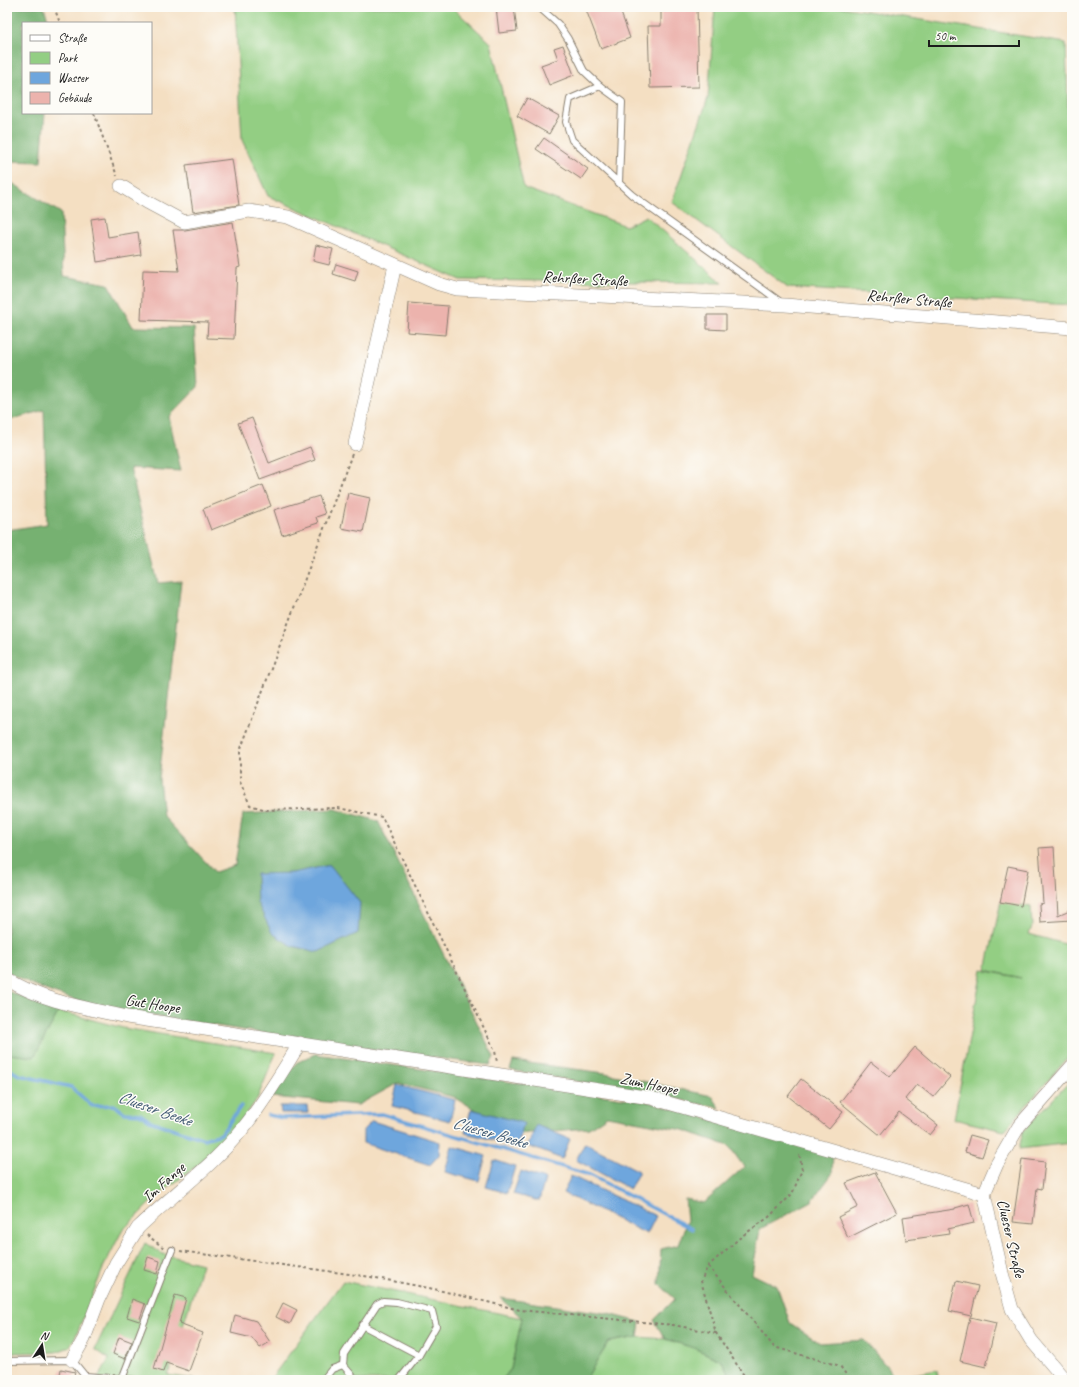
<svg xmlns="http://www.w3.org/2000/svg" width="1079" height="1387" font-family="Caveat,sans-serif">
  <style>
    .green { fill: #93ce83; stroke: #587550 }
    .forest { fill: #76b171; stroke: #496646 }
    .water { fill: #6ea6dd; stroke: #45617c }
    .lines { fill: none; stroke-linecap: round; stroke-linejoin: round }
    .stream { stroke: #6ea6dd; stroke-width: 3.5 }
    .building { fill: #ecb3ad }
    .lane-casing { stroke: #887e6f; stroke-width: 8 }
    .street-casing { stroke: #887e6f; stroke-width: 14 }
    .path { stroke: #887e6f; stroke-width: 2; stroke-dasharray: 3 3; stroke-linecap: butt }
    .lane { stroke: #fff; stroke-width: 6 }
    .street { stroke: #fff; stroke-width: 13 }
    .labels { text-anchor: middle; stroke-width: 3; stroke-linejoin: round; paint-order: stroke }
    .street-label { font-size: 16px; fill: #1c1c1c; stroke: #fdfcf7 }
    .water-label { font-size: 17px; font-style: italic; fill: #415a73; stroke: #fdfcf7 }
  </style>
  <rect width="100%" height="100%" fill="#fdfcf7"/>
  <filter id="ink" filterUnits="userSpaceOnUse"><feTurbulence type="fractalNoise" baseFrequency=".025" numOctaves="2"/><feDisplacementMap in="SourceGraphic" scale="8" xChannelSelector="R" yChannelSelector="G"/><feConvolveMatrix kernelMatrix="1 2 1 2 8 2 1 2 1" color-interpolation-filters="sRGB"/></filter>
  <filter id="wash" filterUnits="userSpaceOnUse"><feTurbulence type="fractalNoise" baseFrequency=".012" numOctaves="4" result="noise"/><feDisplacementMap in="SourceGraphic" scale="16" xChannelSelector="R" yChannelSelector="G"/><feGaussianBlur stdDeviation="0.9" result="paint"/><feColorMatrix in="noise" values="0 0 0 0 0 0 0 0 0 0 0 0 0 0 0 0 0 1.4 0 .05"/><feComposite in="paint" operator="in"/></filter>
  <g filter="url(#wash)">
    <rect width="100%" height="100%" fill="#f4dfc2"/>
    <!-- green -->
    <g class="green">
      <path d="M235,7H452L491,43L524,188L626,226L646,216L723,283L460,280L268,196L242,140Z"/>
      <path d="M715,7H842L1066,43L1072,238V305L788,288L672,202L708,98Z"/>
      <path d="M1001,901L1031,907L1032,927L1029,934L1072,946V1053L1004,1131L954,1119L982,970L1021,978L986,970Z"/>
      <path d="M59,1011L123,1028L276,1053L257,1099L239,1125L212,1154L155,1198L122,1231L104,1266L78,1331L70,1347L56,1352L7,1353V1054L34,1056Z"/>
      <path d="M1072,1079V1143L1019,1149L1023,1131Z"/>
      <path d="M145,1243L163,1254L202,1264L168,1375L199,1380H97L109,1359L95,1349Z"/>
      <path d="M343,1281L522,1318L511,1369L502,1380H270Z"/>
      <path d="M638,1337L665,1339L694,1348L722,1361L732,1380H585L609,1342Z"/>
      <path d="M937,1370L939,1380H899L898,1377Z"/>
    </g>
    <!-- forest -->
    <g class="forest">
      <path d="M7,7H44L49,23H23V113H45L41,162L7,161Z"/>
      <path d="M7,180L61,213L64,276L108,284L133,327L194,328L198,387L169,417L181,471L130,468L158,583L181,581L159,779L163,816L215,872L235,865L243,814L335,809L378,821L494,1057L490,1065C397,1053 304,1040 211,1025C142,1014 68,1007 7,972V530L47,524L44,410L7,421Z"/>
      <path d="M7,991L59,1011L34,1057L7,1054Z"/>
      <path d="M315,1054L650,1102L833,1154L832,1174L812,1201L760,1229L752,1274L777,1286L790,1323L820,1343L864,1340L895,1376L896,1380H732L722,1361L694,1348L665,1339L654,1320L675,1299L659,1284L661,1249L678,1245L687,1221L685,1199L704,1203L744,1167L729,1146L683,1130L607,1116L589,1128L517,1134L454,1097L398,1083L358,1105L272,1097L296,1063Z"/>
      <path d="M513,1061L605,1073L712,1096L720,1108L651,1094L510,1070Z"/>
      <path d="M500,1298L605,1313L640,1322L638,1337L609,1342L585,1380H502L511,1369L522,1318Z"/>
    </g>
    <!-- water -->
    <g class="water">
      <path d="M330,865L360,903L358,933L318,952L292,946L272,933L257,902L256,874L292,873Z"/>
      <path d="M397,1085L455,1100L450,1121L392,1106Z"/>
      <path d="M280,1106H307L308,1113H281Z"/>
      <path d="M471,1109L524,1123L517,1146L465,1133Z"/>
      <path d="M372,1121L440,1142L439,1155L430,1165L363,1143V1130Z"/>
      <path d="M536,1125L570,1139L562,1159L528,1146Z"/>
      <path d="M585,1143L639,1171L630,1189L576,1160Z"/>
      <path d="M452,1146L486,1156L479,1181L445,1172Z"/>
      <path d="M494,1160L515,1167L507,1193L486,1187Z"/>
      <path d="M521,1171L545,1179L539,1201L513,1194Z"/>
      <path d="M571,1176L656,1216L647,1234L563,1193Z"/>
    </g>
    <g class="lines">
      <!-- stream -->
      <g class="stream">
        <path d="M7,1068L19,1075L71,1087L92,1106L114,1105L125,1113L140,1114L150,1121L204,1139L221,1134L241,1106"/>
        <path d="M268,1115L283,1118L382,1114L590,1175L692,1229"/>
      </g>
    </g>
    <g id="blocks">
      <!-- building -->
      <g class="building">
        <path d="M496,7H514L517,31L499,33Z"/>
        <path d="M585,7H619L630,38L601,49Z"/>
        <path d="M661,7H697L699,87L650,88L648,26H661Z"/>
        <path d="M563,45L574,75L549,85L541,65L558,59L554,48Z"/>
        <path d="M527,98L559,116L549,134L517,116Z"/>
        <path d="M544,138L588,169L581,179L536,149Z"/>
        <path d="M232,159L239,205L193,212L186,165Z"/>
        <path d="M105,217L108,237L138,232L141,255L97,262L91,219Z"/>
        <path d="M233,222L240,267L237,268L234,339L207,338L208,322L141,320L143,270L179,271L173,230H185Z"/>
        <path d="M316,245L333,249L329,265L313,261Z"/>
        <path d="M336,264L358,271L355,281L333,274Z"/>
        <path d="M409,303L448,306L445,335L407,332Z"/>
        <path d="M707,315H726V330L707,329Z"/>
        <path d="M252,418L269,463L310,447L315,460L260,480L238,423Z"/>
        <path d="M263,485L271,506L211,530L203,509Z"/>
        <path d="M348,493L370,498L363,532L341,528Z"/>
        <path d="M319,496L325,514L316,517L318,523L282,535L274,510Z"/>
        <path d="M1054,847L1058,915L1072,909V920L1040,922L1039,904L1043,903L1039,848Z"/>
        <path d="M1008,866L1028,870L1021,906L1000,902Z"/>
        <path d="M915,1047L950,1077L933,1097L917,1084L905,1099L938,1125L930,1135L899,1112L880,1135L840,1102L871,1062L890,1077Z"/>
        <path d="M801,1079L843,1112L829,1129L788,1096Z"/>
        <path d="M970,1135L988,1140L982,1157L965,1152Z"/>
        <path d="M1022,1159L1045,1162L1042,1189L1037,1188L1033,1224L1013,1222Z"/>
        <path d="M875,1172L897,1213L848,1238L838,1217L858,1207L846,1183Z"/>
        <path d="M969,1204L974,1223L948,1229L949,1234L906,1240L903,1217L955,1209V1208Z"/>
        <path d="M148,1257L160,1261L157,1274L144,1270Z"/>
        <path d="M956,1281L978,1286L971,1316L949,1311Z"/>
        <path d="M175,1295L186,1298L179,1324L203,1333L189,1371L166,1363L163,1372L154,1369Z"/>
        <path d="M132,1299L145,1304L139,1321L127,1317Z"/>
        <path d="M283,1303L297,1310L290,1324L276,1317Z"/>
        <path d="M235,1315L256,1321L270,1342L260,1348L252,1338L231,1333Z"/>
        <path d="M970,1317L996,1323L986,1367L960,1361Z"/>
        <path d="M119,1337L132,1342L125,1359L113,1354Z"/>
        <path d="M61,1369L75,1372L73,1380H59Z"/>
      </g>
    </g>
  </g>
  <g filter="url(#ink)">
    <use href="#blocks" fill-opacity="0" stroke="#887e6f" stroke-width="1"/>
    <g class="lines">
      <!-- lane casing -->
      <g class="lane-casing">
        <g id="lane">
          <path d="M539,7L558,24L568,39L584,71L600,86"/>
          <path d="M619,183L622,102L600,86L570,99L566,122L572,140L632,195L782,303"/>
          <path d="M362,1325L419,1355"/>
          <path d="M7,1361L72,1360L85,1376V1380"/>
          <path d="M85,1376L135,1380"/>
          <path d="M122,1379L172,1250"/>
          <path d="M323,1380L332,1369L343,1365"/>
          <path d="M356,1380L343,1365L344,1354L377,1304L383,1301L397,1302L432,1311L436,1326L419,1355L399,1380"/>
        </g>
      </g>
      <!-- street casing -->
      <g class="street-casing">
        <g id="street">
          <path d="M121,186L147,202L184,222L249,211L288,217L439,284L457,289L785,305L1072,328"/>
          <path d="M355,444L395,265"/>
          <path d="M7,979C43,1002 87,1008 127,1017L651,1098L984,1194"/>
          <path d="M72,1360L84,1339L99,1299L116,1263L138,1228C173,1194 214,1165 244,1127C265,1101 282,1072 300,1043"/>
          <path d="M1065,1380L1031,1340L1012,1309L1002,1273L984,1194L997,1164L1019,1126L1072,1066"/>
        </g>
      </g>
      <!-- path -->
      <g class="path">
        <path d="M54,7L60,23"/>
        <path d="M94,113L117,176"/>
        <path d="M352,454L240,751V782L250,805L266,810L338,808L382,817L495,1051L497,1062"/>
        <path d="M147,1235L164,1248"/>
        <path d="M180,1251L371,1277L434,1289L520,1310L673,1325L716,1333"/>
        <path d="M708,1266L774,1347L840,1366L850,1380"/>
        <path d="M747,1380L716,1333L701,1281L708,1266L742,1236L769,1217L792,1194L802,1170L800,1157L797,1153"/>
      </g>
      <!-- lane -->
      <use href="#lane" class="lane"/>
      <!-- street -->
      <use href="#street" class="street"/>
    </g>
  </g>
  <g class="labels">
    <!-- street labels -->
    <g class="street-label">
      <text transform="translate(585 278) rotate(3)" y="6">Rehrßer Straße</text>
      <text transform="translate(909 298) rotate(5)" y="6">Rehrßer Straße</text>
      <text transform="translate(153 1003) rotate(9)" y="6">Gut Hoope</text>
      <text transform="translate(649 1083) rotate(12)" y="6">Zum Hoope</text>
      <text transform="translate(163 1182) rotate(-42)" y="6">Im Fange</text>
      <text transform="translate(1012 1238) rotate(77)" y="6">Clueser Straße</text>
    </g>
    <!-- water labels -->
    <g class="water-label">
      <text transform="translate(155 1108) rotate(19)" y="6">Clueser Beeke</text>
      <text transform="translate(490 1132) rotate(16)" y="6">Clueser Beeke</text>
    </g>
  </g>
  <!-- margin -->
  <rect width="1079" height="1387" fill="none" stroke="#fdfcf7" stroke-width="24"/>
  <!-- legend -->
  <rect x="22" y="22" width="130" height="92" fill="#fdfcf7" stroke="#a3a29f"/>
  <rect x="30" y="35" width="20" height="6" fill="#ffffff" stroke="#a3a29f"/>
  <text x="58" y="42" font-size="12" fill="#1c1c1c">Straße</text>
  <rect x="30" y="52" width="20" height="12" fill="#93ce83" stroke="#a3a29f"/>
  <text x="58" y="62" font-size="12" fill="#1c1c1c">Park</text>
  <rect x="30" y="72" width="20" height="12" fill="#6ea6dd" stroke="#a3a29f"/>
  <text x="58" y="82" font-size="12" fill="#1c1c1c">Wasser</text>
  <rect x="30" y="92" width="20" height="12" fill="#ecb3ad" stroke="#a3a29f"/>
  <text x="58" y="102" font-size="12" fill="#1c1c1c">Gebäude</text>
  <!-- north arrow -->
  <g transform="translate(42 1345) rotate(12)" stroke="#fdfcf7" stroke-width="3" paint-order="stroke">
  <path d="M0-3L7 15L0 10L-7 15Z" fill="#1c1c1c"/>
  <text y="-6" font-size="11" font-weight="bold" text-anchor="middle" fill="#1c1c1c">N</text>
  </g>
  <!-- scale -->
  <path d="M929 40v6h90v-6" fill="none" stroke="#1c1c1c" stroke-width="2"/>
  <text x="935" y="40" font-size="12" fill="#1c1c1c" stroke="#fdfcf7" stroke-width="3" paint-order="stroke">50 m</text>
</svg>
